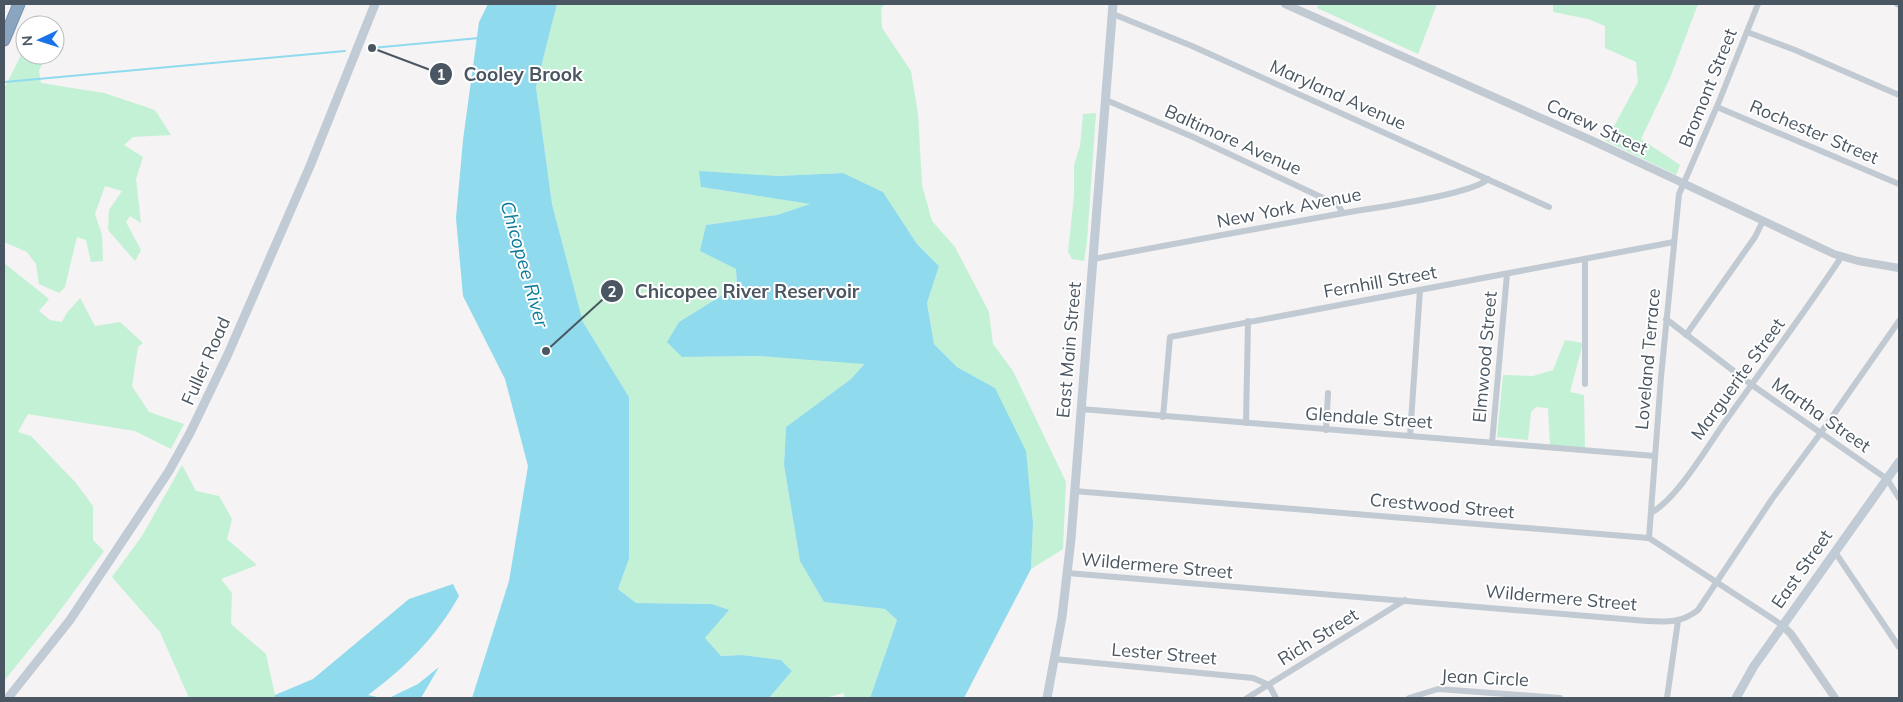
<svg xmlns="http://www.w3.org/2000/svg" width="1903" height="702" font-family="Mulish,sans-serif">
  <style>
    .green { fill: #c3f1d5 }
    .water { fill: #90daee }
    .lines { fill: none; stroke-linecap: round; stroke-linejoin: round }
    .stream { stroke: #90daee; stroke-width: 2 }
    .motorway-casing { stroke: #7690ad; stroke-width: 13 }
    .minor { stroke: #c1cad2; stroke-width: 6 }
    .tertiary { stroke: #c1cad2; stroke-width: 8 }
    .secondary { stroke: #c1cbd6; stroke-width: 9 }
    .motorway { stroke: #8ba5c1; stroke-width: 11 }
    .labels { text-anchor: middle; stroke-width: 4; stroke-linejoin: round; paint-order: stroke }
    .street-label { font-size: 18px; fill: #4a5661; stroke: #fff }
    .water-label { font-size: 19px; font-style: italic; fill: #0c7c9b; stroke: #fff }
    .leader { fill: none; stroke: #4a5661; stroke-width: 2 }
    .callout-dot { fill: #4a5661; stroke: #fff; stroke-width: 2 }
    .mark-label { font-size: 15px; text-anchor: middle; font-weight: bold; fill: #fff }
    .callout-label { font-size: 19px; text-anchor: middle; font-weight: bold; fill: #4a5661; stroke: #fff; stroke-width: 4; stroke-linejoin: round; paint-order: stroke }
  </style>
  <rect width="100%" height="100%" fill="#f5f3f3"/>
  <!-- green -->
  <g class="green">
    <path d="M557,4H885L881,8L882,28L911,71L918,114L922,185L932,221L955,247L989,312L993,344L1013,371L1066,482L1063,549L1031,569L1033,524L995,388L957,367L934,344L927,303L939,266L917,244L883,192L843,173L777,176L701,187L812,204L777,215L706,225L701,251L736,269L737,286L679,322L682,357L759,356L864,363L851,379L786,427L784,465L800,560L824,602L885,609L897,620L870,698H844V693L825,698H769L792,671L781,660L742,655L721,656L705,638L728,610L712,604L636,603L618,589L629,559V397L583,322L552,204L536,87Z"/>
    <path d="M1319,4H1437L1418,54L1317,8Z"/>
    <path d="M1553,4H1698L1670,78L1641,139L1680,165L1676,175L1606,141L1638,82L1636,62L1605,48V26L1588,19L1553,12Z"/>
    <path d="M25,47V55H46L39,71L41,83L104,93L155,110L171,135L133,137L124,145L143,157L136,179L141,223L130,216L126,222L141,250L135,261L108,230L109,210L122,191L105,186L95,214L102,235L103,261L91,262L86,240L77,237L65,287L59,293L39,284L36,264L27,252L4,242V89Z"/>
    <path d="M1096,113L1087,241L1084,261L1072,259L1068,252L1074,196V165L1080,146L1083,114Z"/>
    <path d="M4,263L49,299L39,311L50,320L62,322L66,314L80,298L95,326L120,322L143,343L138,347L132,386L149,412L184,424L171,449L135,431L28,414L18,432L31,436L76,483L93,506V540L104,551L53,620L4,681Z"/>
    <path d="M1565,340L1583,343L1570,392L1584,395L1585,448L1550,445L1548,408L1536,407L1531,412L1528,440L1497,437L1503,375L1533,376L1553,370Z"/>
    <path d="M182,465L196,491L219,496L232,519L227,539L257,565L221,579L232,593L231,624L266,654L275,695L274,698H189L160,632L112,577L142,536Z"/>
  </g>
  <!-- water -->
  <g class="water">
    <path d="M488,4H557L536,87L552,204L583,322L629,397V559L618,589L636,603L712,604L729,610L705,638L721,656L742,655L781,660L792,671L769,698H472L509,581L528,466L505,379L463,296L456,218L463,140L479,22Z"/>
    <path d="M699,171L777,176L843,173L883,192L917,244L939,266L927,303L934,344L957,367L995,388L1026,451L1033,524L1031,569L964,698H870L897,620L885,609L824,602L800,561L784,465L786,427L851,379L864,364L759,356L682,357L667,342L679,322L737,286L736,269L700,251L706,225L777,215L810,204L701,187Z"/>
    <path d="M453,584L459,596C436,637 406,667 368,695L382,698H274L275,695L313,679L409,599Z"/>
    <path d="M439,667L421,698H389L418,684Z"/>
  </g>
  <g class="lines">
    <!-- stream -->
    <g class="stream">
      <path d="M372,48L479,38"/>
      <path d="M5,82L345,51"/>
    </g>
    <!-- motorway casing -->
    <g class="motorway-casing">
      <path id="motorway" d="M4,40L19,4"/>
    </g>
    <!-- minor -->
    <g class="minor">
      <path d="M1897,4L1899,5"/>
      <path d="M1113,14L1192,46L1549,207"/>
      <path d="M1747,32L1795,50L1899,95"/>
      <path d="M1106,100L1193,137L1338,205L1343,213"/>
      <path d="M1717,107L1899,184"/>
      <path d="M1093,259C1177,243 1260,228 1344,213C1372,208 1471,195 1488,179"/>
      <path d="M1585,260V384"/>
      <path d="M1666,319L1752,385L1887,479L1899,498"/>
      <path d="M1686,335L1755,237L1763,221"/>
      <path d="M1081,409L1655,456"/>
      <path d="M1163,417L1170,337L1674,242"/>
      <path d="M1246,423L1248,321"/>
      <path d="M1326,430L1328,393"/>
      <path d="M1410,436L1420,290"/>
      <path d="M1492,443L1507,274"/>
      <path d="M1074,491L1649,538L1782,625"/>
      <path d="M1651,513C1679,497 1708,445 1727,419C1766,364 1805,312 1842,256"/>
      <path d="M1649,538L1661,377L1679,194L1718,104L1758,4"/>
      <path d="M1835,552L1899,647"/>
      <path d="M1067,573L1647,621C1667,622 1682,623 1698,610L1772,499L1820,434L1899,321"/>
      <path d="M1054,659L1253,678L1269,685L1276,698"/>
      <path d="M1247,698L1405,600"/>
      <path d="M1409,698L1438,689L1560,698"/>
      <path d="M1667,698L1678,621"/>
    </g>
    <!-- tertiary -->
    <g class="tertiary">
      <path d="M1285,4L1593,141L1834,254L1858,261L1899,268"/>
      <path d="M1782,625L1791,634L1835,698"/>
    </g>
    <!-- secondary -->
    <g class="secondary">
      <path d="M8,698L70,620L169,471L190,433L228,354L310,166L375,4"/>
      <path d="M1047,698L1062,617L1071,539L1113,4"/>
      <path d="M1736,698L1754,666L1899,462"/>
    </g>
    <!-- motorway -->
    <use href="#motorway" class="motorway"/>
  </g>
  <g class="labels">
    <!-- street labels -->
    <g class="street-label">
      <text transform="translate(1708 88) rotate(-68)" y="6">Bromont Street</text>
      <text transform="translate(1338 95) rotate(24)" y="6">Maryland Avenue</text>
      <text transform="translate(1597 127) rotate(25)" y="6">Carew Street</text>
      <text transform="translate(1814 132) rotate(23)" y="6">Rochester Street</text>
      <text transform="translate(1233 140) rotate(24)" y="6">Baltimore Avenue</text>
      <text transform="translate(1289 208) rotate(-11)" y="6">New York Avenue</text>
      <text transform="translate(1380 282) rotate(-10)" y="6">Fernhill Street</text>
      <text transform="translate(1069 350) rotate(-85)" y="6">East Main Street</text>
      <text transform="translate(1485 357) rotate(-85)" y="6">Elmwood Street</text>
      <text transform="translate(1648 359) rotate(-85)" y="6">Loveland Terrace</text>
      <text transform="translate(206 361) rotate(-66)" y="6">Fuller Road</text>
      <text transform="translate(1738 379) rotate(-54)" y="6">Marguerite Street</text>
      <text transform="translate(1821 415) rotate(35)" y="6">Martha Street</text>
      <text transform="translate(1369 418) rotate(4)" y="6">Glendale Street</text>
      <text transform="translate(1442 506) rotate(5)" y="6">Crestwood Street</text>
      <text transform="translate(1157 566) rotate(5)" y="6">Wildermere Street</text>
      <text transform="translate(1802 569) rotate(-55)" y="6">East Street</text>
      <text transform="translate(1561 598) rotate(5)" y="6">Wildermere Street</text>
      <text transform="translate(1318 637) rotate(-32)" y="6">Rich Street</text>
      <text transform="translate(1164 654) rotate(5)" y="6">Lester Street</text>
      <text transform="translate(1485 678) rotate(3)" y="6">Jean Circle</text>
    </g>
    <!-- water labels -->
    <g class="water-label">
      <text transform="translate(525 264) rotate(74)" y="7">Chicopee River</text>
    </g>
  </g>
  <!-- callouts -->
  <path class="leader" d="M372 48L441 74M546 351L612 291"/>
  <g class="callout-dot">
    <circle cx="372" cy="48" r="5"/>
    <circle cx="546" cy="351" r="5"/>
    <circle cx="441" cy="74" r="12"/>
    <circle cx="612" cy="291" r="12"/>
  </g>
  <g class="mark-label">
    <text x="441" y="80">1</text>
    <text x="612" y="297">2</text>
  </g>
  <g class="callout-label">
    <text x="523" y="81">Cooley Brook</text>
    <text x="747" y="298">Chicopee River Reservoir</text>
  </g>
  <!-- border -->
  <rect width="1903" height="702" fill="none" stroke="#4a5661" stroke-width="10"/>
  <!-- north arrow -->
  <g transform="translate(40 40) rotate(266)"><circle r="24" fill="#ffffff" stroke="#b7bbc0"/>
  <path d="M0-4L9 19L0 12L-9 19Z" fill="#1a73e8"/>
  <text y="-8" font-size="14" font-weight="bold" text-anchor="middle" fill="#4a5661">N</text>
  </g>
</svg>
